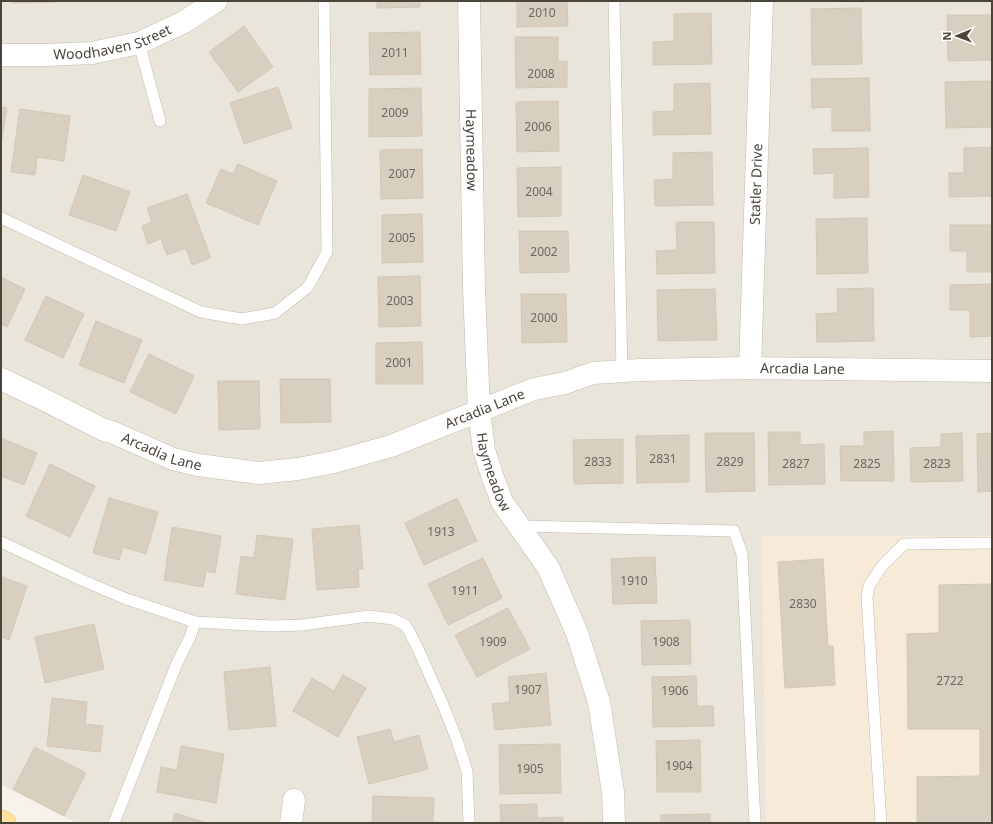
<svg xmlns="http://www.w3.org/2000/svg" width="993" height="824" font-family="'Noto Sans',sans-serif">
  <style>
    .residential { fill: #eae5da }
    .commercial { fill: #f7ead8 }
    .building { fill: #d8cfc1; stroke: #d3c7b4 }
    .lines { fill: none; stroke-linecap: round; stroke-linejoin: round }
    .service-casing { stroke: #c2bbae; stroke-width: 12 }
    .minor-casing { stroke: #c2bbae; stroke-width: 23 }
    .primary-casing { stroke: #e6c16a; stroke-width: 23 }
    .service { stroke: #fff; stroke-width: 11 }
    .minor { stroke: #fff; stroke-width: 22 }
    .primary { stroke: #ffe39c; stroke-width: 22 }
    .labels { text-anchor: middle; stroke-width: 3; stroke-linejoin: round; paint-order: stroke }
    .number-label { font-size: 12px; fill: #6e675b }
    .street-label { font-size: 14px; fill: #4b4439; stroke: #fff }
  </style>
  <rect width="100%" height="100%" fill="#f6f3ec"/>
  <!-- residential -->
  <path class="residential" d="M1,1H992V536L762,537L766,823H77L1,785Z"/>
  <!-- commercial -->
  <path class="commercial" d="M762,536H992V823H766Z"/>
  <!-- building -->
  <g class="building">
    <path d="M12,1H56V2L12,3Z"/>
    <path d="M377,1H420V7L377,8Z"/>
    <path d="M517,1H567L568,26L517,27Z"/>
    <path d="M861,8L862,64L812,65L811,9Z"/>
    <path d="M711,13L712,64L653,65V42L674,41V14Z"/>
    <path d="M947,15H992V60L948,61Z"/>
    <path d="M244,26L273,67L238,92L209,52Z"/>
    <path d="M420,32L421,74L370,75L369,33Z"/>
    <path d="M515,37H558V62L567,61V87L516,88Z"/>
    <path d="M869,78L870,131H832V107L812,108L811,79Z"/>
    <path d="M992,81V127L946,128L945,82Z"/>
    <path d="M710,83L711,134L653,135V112L674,111V84Z"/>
    <path d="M278,87L292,128L244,144L230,103Z"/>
    <path d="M421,88L422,136L369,137V89Z"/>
    <path d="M558,101L559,151L517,152L516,102Z"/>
    <path d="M1,107L7,108L1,144Z"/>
    <path d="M20,109L70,116L64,161L37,157L35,175L11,172Z"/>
    <path d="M992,147V196L949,197V173H964V148Z"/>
    <path d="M868,148L869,197L834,198V173L814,174L813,149Z"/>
    <path d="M422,149L423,198L381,199L380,150Z"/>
    <path d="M712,152L713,205L655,206L654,180L673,179V153Z"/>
    <path d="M238,164L277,181L258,225L206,203L221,169L233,174Z"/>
    <path d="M561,167V216L518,217L517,168Z"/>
    <path d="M83,175L130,192L116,231L69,215Z"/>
    <path d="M187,194L211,258L192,265L186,248L167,255L161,239L148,244L142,226L152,222L147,208Z"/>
    <path d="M422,214L423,262L382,263V215Z"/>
    <path d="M867,218L868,273L817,274L816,219Z"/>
    <path d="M676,222H714L715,273L657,274L656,251L677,250Z"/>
    <path d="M950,225H992V272H967V251H950Z"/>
    <path d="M519,231H568L569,272L520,273Z"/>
    <path d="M420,276L421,326L379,327L378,277Z"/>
    <path d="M1,277L25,289L7,327L1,324Z"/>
    <path d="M992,284V336L970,337V310H950V285Z"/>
    <path d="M873,288L874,341L817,342L816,314L838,313L837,289Z"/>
    <path d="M715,289L717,340L658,341L657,290Z"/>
    <path d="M521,294H566L567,342L522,343Z"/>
    <path d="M46,296L84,314L63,358L25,340Z"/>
    <path d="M96,321L142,340L124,383L79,365Z"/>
    <path d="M422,342L423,384H376V343Z"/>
    <path d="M149,354L194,376L176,414L130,392Z"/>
    <path d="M280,379H330L331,422L281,423Z"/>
    <path d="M218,381H259L260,429L219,430Z"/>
    <path d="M893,431L894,481H841L840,446H864V432Z"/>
    <path d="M768,432H800V445L824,444L825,484L769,485Z"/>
    <path d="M705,433H754L755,491L706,492Z"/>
    <path d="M962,433L963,481L911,482L910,448L941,447V434Z"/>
    <path d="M992,433V491L978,492L977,434Z"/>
    <path d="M689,435V482L637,483L636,436Z"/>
    <path d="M1,438L37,453L24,485L1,476Z"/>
    <path d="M623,439V483L574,484L573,440Z"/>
    <path d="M50,464L95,486L70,537L26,516Z"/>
    <path d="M109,498L158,512L146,554L123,547L119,560L93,553Z"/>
    <path d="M457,498L477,541L424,565L405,523Z"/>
    <path d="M359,525L363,569H358L359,587L317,590L312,529Z"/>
    <path d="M172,527L221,536L215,573L206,571L203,587L164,580Z"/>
    <path d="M257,535L293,539L285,600L236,594L241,556L254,558Z"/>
    <path d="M655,557L657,603L613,604L611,559Z"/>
    <path d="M483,558L502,598L448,625L428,584Z"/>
    <path d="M823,559L828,646H833L835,685L785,688L778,562Z"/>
    <path d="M2,577L27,586L9,640L1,637V580Z"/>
    <path d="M992,584V823H917V777L980,776V729H908L907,634L939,633V585Z"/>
    <path d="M508,608L530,649L477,677L455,635Z"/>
    <path d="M690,620L691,664L642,665L641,621Z"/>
    <path d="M94,624L104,669L45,683L35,637Z"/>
    <path d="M270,667L276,726L229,730L224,672Z"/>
    <path d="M546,673L551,725L495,730L492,704L510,702L508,677Z"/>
    <path d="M343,675L366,688L338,737L293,711L312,678L334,691Z"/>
    <path d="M696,676L697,706H713L714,726L653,727L652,677Z"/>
    <path d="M52,698L87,702L85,724L103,726L100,752L47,746Z"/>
    <path d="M390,729L394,742L419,735L428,769L369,784L357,737Z"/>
    <path d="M700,740L701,792H657L656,741Z"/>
    <path d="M560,744L561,793L500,794L499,745Z"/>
    <path d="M181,746L224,754L216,803L157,792L161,767L177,770Z"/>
    <path d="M35,747L86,773L64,816L13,789Z"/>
    <path d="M373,796L434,798L433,822L454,823H372Z"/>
    <path d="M537,804V818L563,817V823H501L500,805Z"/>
    <path d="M175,813L206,823H172Z"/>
    <path d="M710,814V823H661V815Z"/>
  </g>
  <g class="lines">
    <!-- service casing -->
    <g class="service-casing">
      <g id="service">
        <path d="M614,1L622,371"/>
        <path d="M139,43L160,121"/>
        <path d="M1,218L201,312L242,319L275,313L308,287L327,252L324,1"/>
        <path d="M519,526L734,531L742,554L755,823"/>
        <path d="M1,542L84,581L124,598L195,622"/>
        <path d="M114,823L177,663L190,637L195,622L272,626L302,625L369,616L393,619L405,625L409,631L419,651L443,705L457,740L467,771L469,823"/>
        <path d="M881,823L867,597L869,586L882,566L904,544L992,543"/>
      </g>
    </g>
    <!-- minor casing -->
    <g class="minor-casing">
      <g id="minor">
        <path id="s1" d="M469,1L474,288L479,411L484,450L492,475L502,502L548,567L577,633L599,702L613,792L614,823"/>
        <path id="s2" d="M1,55H44L92,53L139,43L184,22L216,1"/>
        <path id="s3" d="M750,368L762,1"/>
        <path id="s4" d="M1,379L39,397L104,430L112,432L173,459L198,465L259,473L298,469L334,462L391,446L534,389L565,383L593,373L640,370L750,368L992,371"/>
        <path d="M291,823L294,800"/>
      </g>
    </g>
    <!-- primary casing -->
    <g class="primary-casing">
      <path id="primary" d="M1,821L5,823"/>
    </g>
    <!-- service -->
    <use href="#service" class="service"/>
    <!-- minor -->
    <use href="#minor" class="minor"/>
    <!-- primary -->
    <use href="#primary" class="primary"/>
  </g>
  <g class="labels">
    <!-- number labels -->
    <g class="number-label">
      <text x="542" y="17">2010</text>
      <text x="395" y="57">2011</text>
      <text x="541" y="78">2008</text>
      <text x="395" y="117">2009</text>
      <text x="538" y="131">2006</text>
      <text x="402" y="178">2007</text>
      <text x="539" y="196">2004</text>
      <text x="402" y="242">2005</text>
      <text x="544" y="256">2002</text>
      <text x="400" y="305">2003</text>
      <text x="544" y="322">2000</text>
      <text x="399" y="367">2001</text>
      <text x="663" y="463">2831</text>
      <text x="598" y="466">2833</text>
      <text x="730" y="466">2829</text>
      <text x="796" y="468">2827</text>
      <text x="867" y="468">2825</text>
      <text x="937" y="468">2823</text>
      <text x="441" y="536">1913</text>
      <text x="634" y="585">1910</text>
      <text x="465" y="595">1911</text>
      <text x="803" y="608">2830</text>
      <text x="493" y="646">1909</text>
      <text x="666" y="646">1908</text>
      <text x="950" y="685">2722</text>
      <text x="528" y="694">1907</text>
      <text x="675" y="695">1906</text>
      <text x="679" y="770">1904</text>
      <text x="530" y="773">1905</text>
    </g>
    <!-- street labels -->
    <g class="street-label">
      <text dy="5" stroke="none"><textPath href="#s2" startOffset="113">Woodhaven Street</textPath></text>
      <text dy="5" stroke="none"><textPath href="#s1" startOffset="149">Haymeadow</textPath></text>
      <text dy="5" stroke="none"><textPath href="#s3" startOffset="184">Statler Drive</textPath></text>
      <text dy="5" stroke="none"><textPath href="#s4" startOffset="837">Arcadia Lane</textPath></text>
      <text dy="5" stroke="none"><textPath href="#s4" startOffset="513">Arcadia Lane</textPath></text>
      <text dy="5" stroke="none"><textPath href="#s4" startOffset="177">Arcadia Lane</textPath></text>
      <text dy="5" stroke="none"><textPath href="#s1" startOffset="473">Haymeadow</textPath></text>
    </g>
  </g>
  <!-- border -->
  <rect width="993" height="824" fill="none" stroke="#4b4439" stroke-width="4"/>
  <!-- north arrow -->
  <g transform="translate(957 36) rotate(269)" stroke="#ffffff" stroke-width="3" paint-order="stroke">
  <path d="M0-3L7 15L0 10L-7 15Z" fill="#4b4439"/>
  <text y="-6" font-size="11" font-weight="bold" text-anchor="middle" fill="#4b4439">N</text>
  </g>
</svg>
